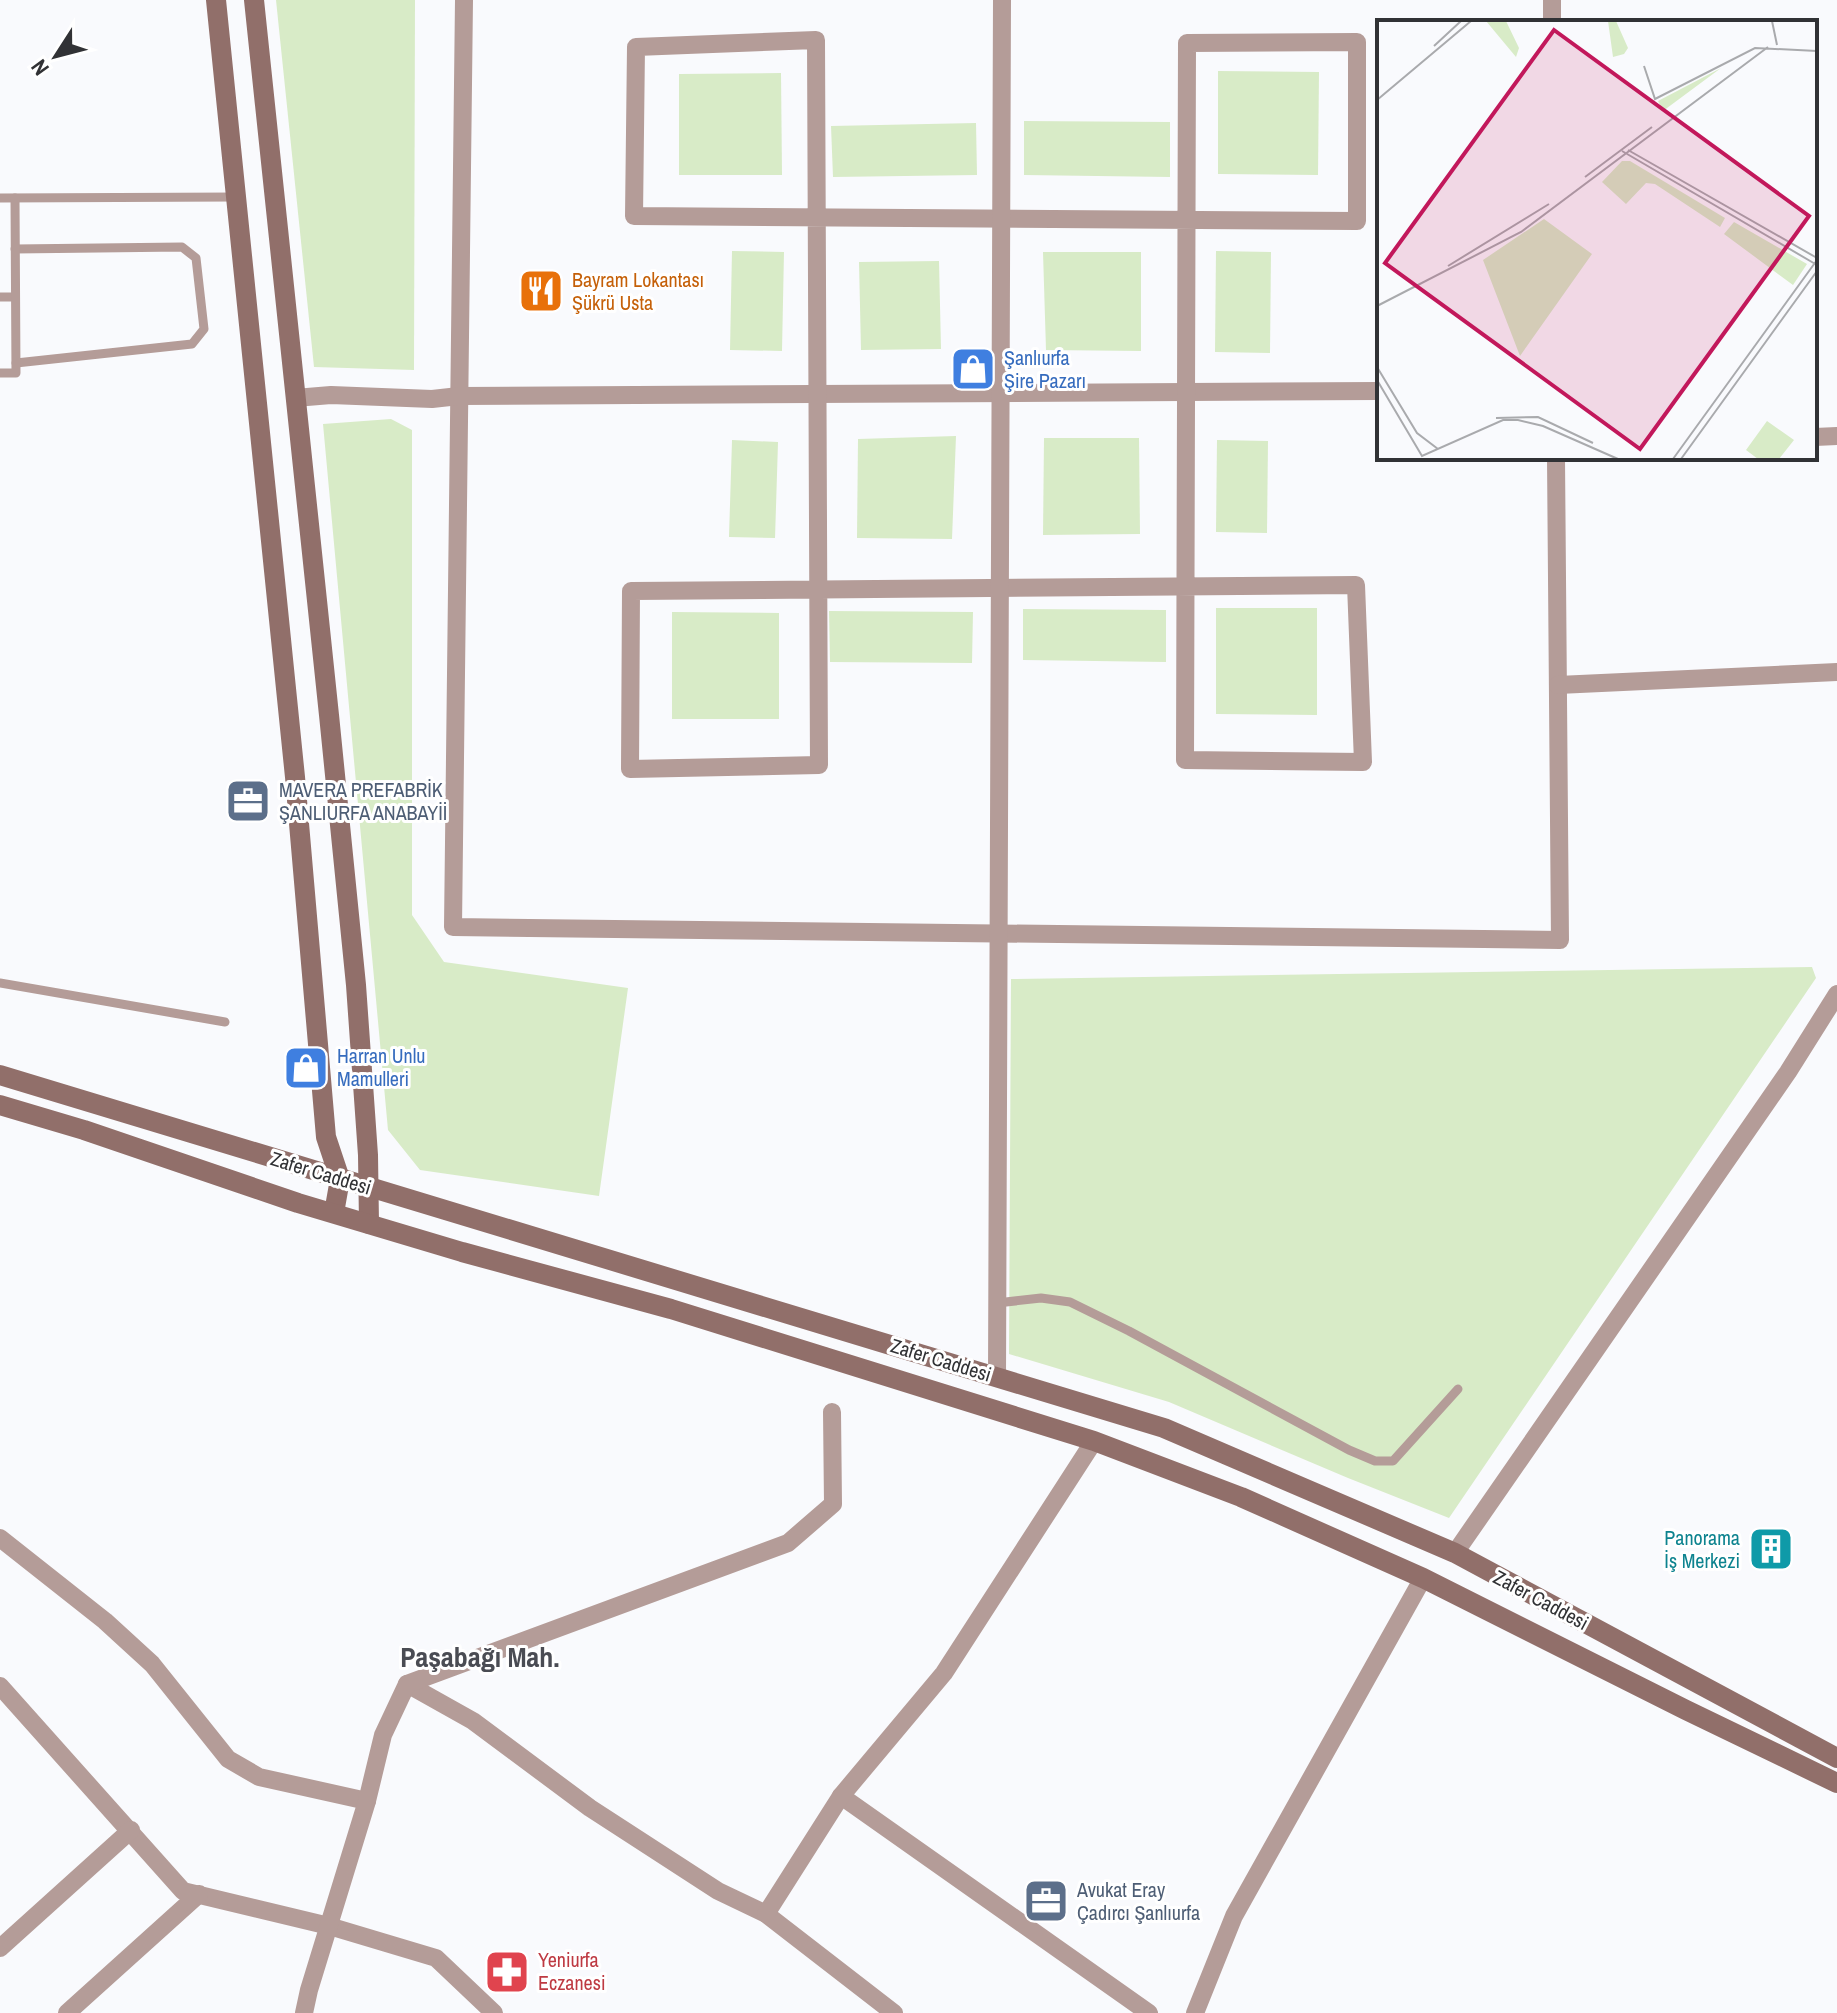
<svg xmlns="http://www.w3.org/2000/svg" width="1837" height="2013" font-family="'Archivo Narrow',sans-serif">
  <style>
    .green { fill: #d8ebc7 }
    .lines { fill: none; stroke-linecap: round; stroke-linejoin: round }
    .service { stroke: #b49c98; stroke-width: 9 }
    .minor { stroke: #b49c98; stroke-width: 18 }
    .secondary { stroke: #916f6a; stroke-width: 20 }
    .labels { text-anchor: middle; stroke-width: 6; stroke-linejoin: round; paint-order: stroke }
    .food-label { font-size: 20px; fill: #c56008; stroke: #fff; text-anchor: start }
    .shop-label { font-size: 20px; fill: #366cbe; stroke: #fff; text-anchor: start }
    .service-label { font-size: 20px; fill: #4e5e75; stroke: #fff; text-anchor: start }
    .street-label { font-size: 20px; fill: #313235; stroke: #fff }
    .culture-label { font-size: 20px; fill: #0d838f; stroke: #fff; text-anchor: end }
    .health-label { font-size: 20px; fill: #be3a42; stroke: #fff; text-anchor: start }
    .district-label { font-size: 28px; font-weight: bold; fill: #4a4c53; stroke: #fff }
    .inset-road { fill: none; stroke: #a9aaad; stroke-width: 2 }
    .view { fill: #c2185b; fill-opacity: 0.15; stroke: #c2185b; stroke-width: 4 }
    .inset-edge { fill: none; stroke: #313235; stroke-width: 4 }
  </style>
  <rect width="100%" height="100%" fill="#f9fafd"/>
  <!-- green -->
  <g class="green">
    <path d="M276,0H415L414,370L314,367Z"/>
    <path d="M1218,71L1319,72L1318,175L1218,174Z"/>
    <path d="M781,73L782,175H679V74Z"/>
    <path d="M1024,121L1170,122V177L1024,175Z"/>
    <path d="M976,123L977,175L833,177L831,126Z"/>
    <path d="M732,251L784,252L782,351L730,350Z"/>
    <path d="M1216,251L1271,252L1270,353L1215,352Z"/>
    <path d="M1043,252H1141V351L1046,350Z"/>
    <path d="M939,261L941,349L861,350L859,262Z"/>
    <path d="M391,419L412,430V915L444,962L628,988L599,1196L420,1170L388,1130L323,424Z"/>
    <path d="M956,436L952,539L857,538L858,439Z"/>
    <path d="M1044,438H1139L1140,534L1043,535Z"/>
    <path d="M732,440L778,442L775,538L729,537Z"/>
    <path d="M1217,440L1268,441L1267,533L1216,532Z"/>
    <path d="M1216,608H1317V715L1216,714Z"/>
    <path d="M1023,609L1166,610V662L1023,660Z"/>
    <path d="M829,611L973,612L972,663L830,662Z"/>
    <path d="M672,612L779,613V719H672Z"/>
    <path d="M1812,967L1816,978L1449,1518L1348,1478L1169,1402L1009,1354L1011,979Z"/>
  </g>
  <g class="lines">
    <!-- service -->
    <g class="service">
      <path d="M0,198L236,197"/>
      <path d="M15,249L182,247L196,258L204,329L192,344L16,363"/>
      <path d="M0,297H15"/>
      <path d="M0,373H16L15,198"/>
      <path d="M0,983L225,1022"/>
      <path d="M997,1303L1041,1298L1070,1302L1129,1331L1349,1450L1375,1461H1393L1458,1389"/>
    </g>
    <!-- minor -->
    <g class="minor">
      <path d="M464,0L453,927L1560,940L1556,458"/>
      <path d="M1552,0V22"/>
      <path d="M295,398L331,395L432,399L459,396L1379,391"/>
      <path d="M1815,437L1837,436"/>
      <path d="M1558,685L1837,672"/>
      <path d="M1363,762L1356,585C1114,587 872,589 631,591L630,769L819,765C818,523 817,282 816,40L636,47L634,216C875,217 1116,219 1357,221V42L1187,43C1186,282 1186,521 1185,760L1363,762"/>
      <path d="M997,1377L1002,0"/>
      <path d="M0,1538L105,1621L152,1664L228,1759L259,1777L367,1801"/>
      <path d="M1455,1553L1788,1072L1837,994"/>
      <path d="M407,1684L473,1721L590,1808L718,1891L766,1914L894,2013"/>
      <path d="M0,1686L183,1891L329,1926L436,1958L494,2013"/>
      <path d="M841,1796L1149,2013"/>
      <path d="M766,1914L841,1796L944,1673L1094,1441"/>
      <path d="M0,1948L131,1830"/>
      <path d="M67,2013L199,1894"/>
      <path d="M304,2013L309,1990L367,1801L383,1735L407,1684L788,1543L833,1504L832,1412"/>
      <path d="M1195,2013L1234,1916L1423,1578"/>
    </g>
    <!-- secondary -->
    <g class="secondary">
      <path d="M216,0L295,777L326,1137L340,1179L334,1213"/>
      <path d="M254,0L329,715L356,985L368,1155L369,1224"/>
      <path d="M0,1075L1164,1428L1455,1553L1837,1758"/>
      <path d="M0,1105L84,1130L298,1203L462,1252L671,1309L1094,1441L1241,1497L1423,1578L1686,1710L1837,1783"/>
    </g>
  </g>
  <!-- icons -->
  <defs>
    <g id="restaurant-square" transform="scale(2.3)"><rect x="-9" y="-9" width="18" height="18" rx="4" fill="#e8710a" stroke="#fff"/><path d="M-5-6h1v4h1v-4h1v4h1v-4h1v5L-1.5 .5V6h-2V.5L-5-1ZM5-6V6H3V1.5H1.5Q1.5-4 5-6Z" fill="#fff"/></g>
    <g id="shop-square" transform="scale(2.3)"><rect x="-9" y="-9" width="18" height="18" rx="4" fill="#3f7fe0" stroke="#fff"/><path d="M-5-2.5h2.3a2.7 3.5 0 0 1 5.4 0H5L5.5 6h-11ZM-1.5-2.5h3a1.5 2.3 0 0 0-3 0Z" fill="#fff"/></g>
    <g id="office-square" transform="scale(2.3)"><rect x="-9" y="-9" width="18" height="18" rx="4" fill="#5c6f8a" stroke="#fff"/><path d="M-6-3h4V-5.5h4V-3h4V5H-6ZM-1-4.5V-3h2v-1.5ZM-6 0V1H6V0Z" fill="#fff"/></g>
    <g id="building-square" transform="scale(2.3)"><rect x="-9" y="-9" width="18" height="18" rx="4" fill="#0f9aa8" stroke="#fff"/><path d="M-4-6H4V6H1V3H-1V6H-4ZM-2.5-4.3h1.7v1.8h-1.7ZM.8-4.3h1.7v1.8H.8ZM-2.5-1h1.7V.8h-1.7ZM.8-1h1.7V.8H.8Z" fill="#fff"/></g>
    <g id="pharmacy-square" transform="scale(2.3)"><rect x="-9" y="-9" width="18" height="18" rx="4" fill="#e0444e" stroke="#fff"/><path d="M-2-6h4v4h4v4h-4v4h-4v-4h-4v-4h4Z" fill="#fff"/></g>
  </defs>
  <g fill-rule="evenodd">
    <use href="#restaurant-square" x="541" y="291"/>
    <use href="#shop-square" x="973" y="369"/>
    <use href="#office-square" x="248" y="801"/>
    <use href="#shop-square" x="306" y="1068"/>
    <use href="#building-square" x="1771" y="1549"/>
    <use href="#office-square" x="1046" y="1901"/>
    <use href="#pharmacy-square" x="507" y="1972"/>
  </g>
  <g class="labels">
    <!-- food labels -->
    <g class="food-label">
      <text x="572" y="287">Bayram Lokantası<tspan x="572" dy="23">Şükrü Usta</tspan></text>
    </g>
    <!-- shop labels -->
    <g class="shop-label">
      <text x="1004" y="365">Şanlıurfa<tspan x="1004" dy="23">Şire Pazarı</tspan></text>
      <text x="337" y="1063">Harran Unlu<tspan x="337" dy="23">Mamulleri</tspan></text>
    </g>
    <!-- service labels -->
    <g class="service-label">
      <text x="279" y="797">MAVERA PREFABRİK<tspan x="279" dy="23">ŞANLIURFA ANABAYİİ</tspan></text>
      <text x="1077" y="1897">Avukat Eray<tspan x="1077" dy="23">Çadırcı Şanlıurfa</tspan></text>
    </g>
    <!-- street labels -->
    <g class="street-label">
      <text transform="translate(321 1173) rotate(17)" y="7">Zafer Caddesi</text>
      <text transform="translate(941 1360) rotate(17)" y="7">Zafer Caddesi</text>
      <text transform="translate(1541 1600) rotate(28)" y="7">Zafer Caddesi</text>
    </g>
    <!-- culture labels -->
    <g class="culture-label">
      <text x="1740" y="1545">Panorama<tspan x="1740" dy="23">İş Merkezi</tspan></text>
    </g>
    <!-- health labels -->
    <g class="health-label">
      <text x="538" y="1967">Yeniurfa<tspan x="538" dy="23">Eczanesi</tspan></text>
    </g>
    <!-- district labels -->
    <g class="district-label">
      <text x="480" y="1667">Paşabağı Mah.</text>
    </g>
  </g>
  <!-- overview -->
  <g transform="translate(1377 20)">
    <rect width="440" height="440" fill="#f9fafd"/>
    <path d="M109,1H129L142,28L139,37ZM231,1H239L251,28L247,34L236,37ZM344,48L286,91L281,81ZM245,141H253L348,198L343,207L278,164L269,163L249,184L225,162ZM167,199L215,234L143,336L106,240ZM357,202L430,244L416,265L347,214ZM390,401L417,420L402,439H381L369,430Z" fill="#d8ebc7"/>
    <path class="inset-road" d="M395,1L400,25M57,26L84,1M267,46L278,79L378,28L440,31M0,80L94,1M251,130L440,238M245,131L440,245M208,157L275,107M71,246L172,184M0,286L144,212L391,27M0,347L40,413L61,429M0,360L45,436L126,400H141L166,406L241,439M119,398L161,397L216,423M296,439L440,240M304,439L440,251"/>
    <path class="view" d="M177,10L432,196L263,429L8,243Z"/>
    <rect width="440" height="440" class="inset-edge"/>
  </g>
  <!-- north arrow -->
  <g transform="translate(56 56) rotate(234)" stroke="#ffffff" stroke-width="6" paint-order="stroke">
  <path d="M0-6L14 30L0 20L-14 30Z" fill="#313235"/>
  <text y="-12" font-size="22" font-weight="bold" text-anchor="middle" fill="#313235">N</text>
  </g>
</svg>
